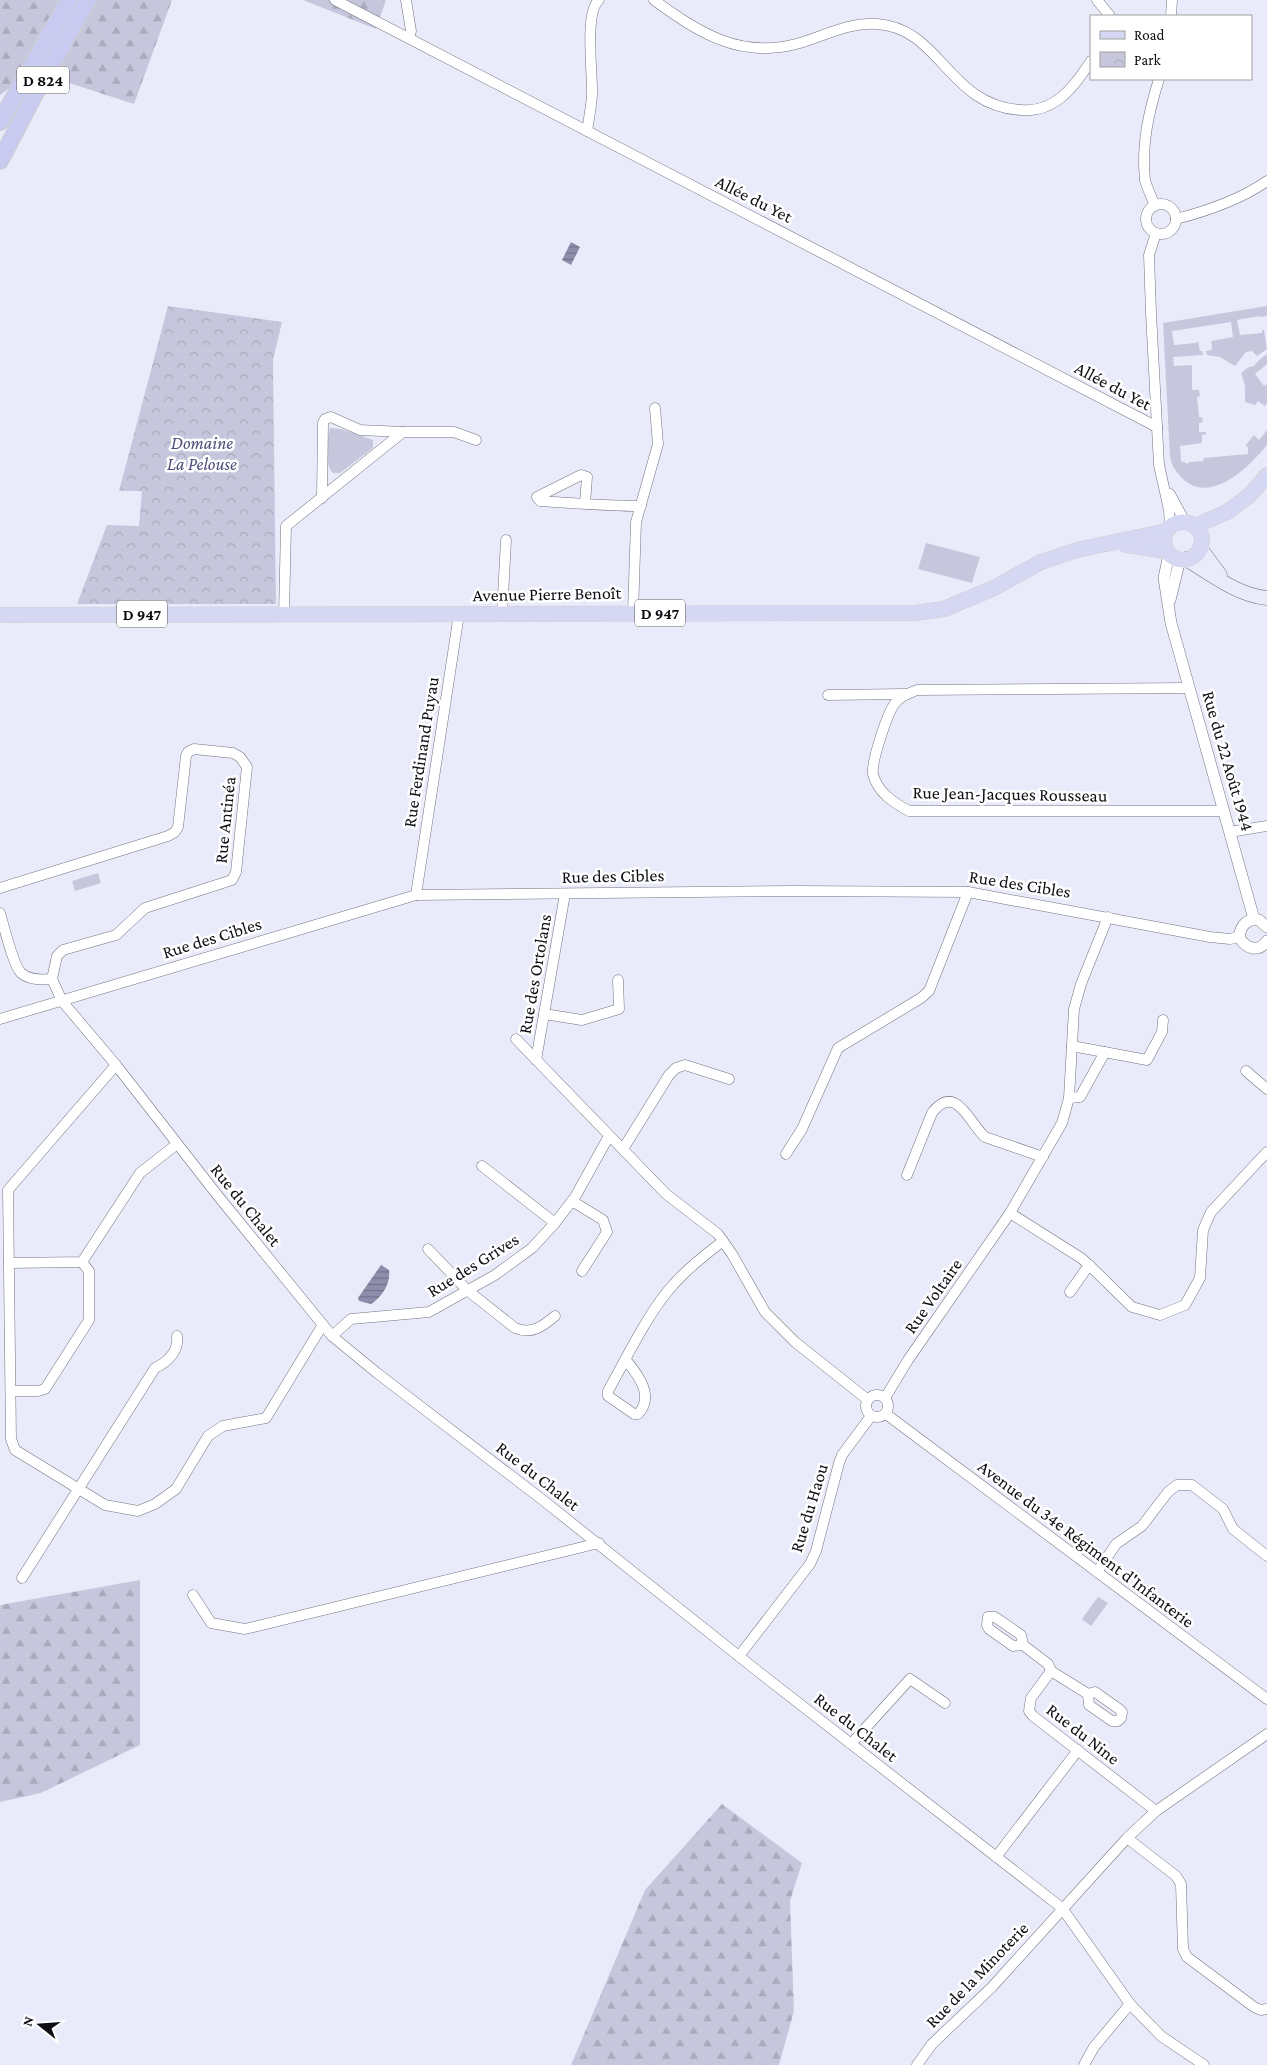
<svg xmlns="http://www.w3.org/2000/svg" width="1267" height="2065" font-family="'Crimson Pro',serif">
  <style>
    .green { fill: #c6c7dc }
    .forest { fill: url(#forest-firs) }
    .park { fill: url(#park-crowns) }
    .water { fill: url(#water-rules) }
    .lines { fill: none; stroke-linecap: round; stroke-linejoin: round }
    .minor-casing { stroke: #727381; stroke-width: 11 }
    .tertiary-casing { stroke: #727381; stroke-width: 12 }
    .secondary-casing { stroke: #727381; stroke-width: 15 }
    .primary-casing { stroke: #cfcfd0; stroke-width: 16 }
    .trunk-casing { stroke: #cfcfd0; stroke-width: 18 }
    .minor { stroke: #fff; stroke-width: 10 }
    .tertiary { stroke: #fff; stroke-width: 11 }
    .secondary { stroke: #eaebf9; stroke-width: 14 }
    .primary { stroke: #d6d7f3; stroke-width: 15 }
    .trunk { stroke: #c8caef; stroke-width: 16 }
    .labels { text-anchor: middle; stroke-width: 5; stroke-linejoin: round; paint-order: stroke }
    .shield { fill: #fff; stroke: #56575a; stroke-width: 1 }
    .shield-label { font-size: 16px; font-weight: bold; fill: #0e0f14 }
    .street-label { font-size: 18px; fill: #0e0f14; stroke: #fff }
    .park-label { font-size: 18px; font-style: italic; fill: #4c4c79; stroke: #fff }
  </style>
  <defs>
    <pattern id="forest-firs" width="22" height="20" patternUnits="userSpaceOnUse" patternTransform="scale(1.25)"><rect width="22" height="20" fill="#c6c7dc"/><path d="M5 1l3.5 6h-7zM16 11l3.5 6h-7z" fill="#a9aabc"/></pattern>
    <pattern id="park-crowns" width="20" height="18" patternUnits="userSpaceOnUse" patternTransform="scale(1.25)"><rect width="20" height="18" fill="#c6c7dc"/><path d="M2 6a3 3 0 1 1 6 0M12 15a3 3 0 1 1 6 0" fill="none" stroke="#a9aabc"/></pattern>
    <pattern id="water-rules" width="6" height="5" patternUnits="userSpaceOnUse" patternTransform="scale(1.25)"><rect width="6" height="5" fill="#8d8eac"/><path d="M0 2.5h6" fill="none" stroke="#72728b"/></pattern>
  </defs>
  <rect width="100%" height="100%" fill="#eaebfa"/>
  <!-- green -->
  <g class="green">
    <path d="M1267,306V316L1260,317L1259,316L1237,320L1240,335L1262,333V330H1264L1267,349L1257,356L1252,351L1246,352L1235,366L1220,357L1207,355L1206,351L1212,350L1211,341L1233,337L1231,322L1172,331L1174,345L1196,343L1198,341L1200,351H1202L1203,355L1173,357L1174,366L1192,365V390H1199L1200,396L1197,397L1199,417H1202L1203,422L1199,423V432H1206V434L1202,435V443L1180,446L1181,461L1188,464L1189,462L1203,461L1204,458L1248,454V447L1245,446L1254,435L1259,440L1267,430V445C1249,467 1209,507 1181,477C1175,470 1172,466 1170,457L1163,323Z"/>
    <path d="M1267,354V364L1255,374L1264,386L1267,384V403L1265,406L1258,401L1255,405L1245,402V385L1241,373L1249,367L1254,366L1258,361Z"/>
    <path d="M330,428L341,429L373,440V448L340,473H333C323,463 327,441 330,428Z"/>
    <path d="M926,543L980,557L972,583L918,569Z"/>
    <path d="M98,873L101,883L75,891L72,881Z"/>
    <path d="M1098,1597L1108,1603L1091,1626L1082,1619Z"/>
  </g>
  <!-- forest -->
  <g class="forest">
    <path d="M0,0H172L134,104L32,71L0,95Z"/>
    <path d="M303,0H386L376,29Z"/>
    <path d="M140,1580V1745L41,1793L0,1802V1605Z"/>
    <path d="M722,1804L802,1863L790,1901L794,2011L779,2065H571L645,1890Z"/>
  </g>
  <!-- park -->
  <path class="park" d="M168,306L282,322L273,360L276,604H77L107,525L139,526L142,491H119Z"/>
  <!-- water -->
  <g class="water">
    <path d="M571,242L580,247L571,265L562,260Z"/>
    <path d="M381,1265L389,1270C391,1283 382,1297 371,1304L359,1301L358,1298Z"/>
  </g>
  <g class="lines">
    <!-- minor casing -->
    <g class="minor-casing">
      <g id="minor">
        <path d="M335,0L1157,427"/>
        <path d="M406,0L411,31L409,37"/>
        <path d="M654,0C698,32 739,59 796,44C823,37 847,22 877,24C941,28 948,106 1021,110C1055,113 1074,87 1091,61"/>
        <path d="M1097,0L1110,16"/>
        <path d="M1171,16L1172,0"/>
        <path d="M587,131C589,119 591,107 592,96C593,75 584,12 599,0"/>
        <circle cx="1161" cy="219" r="15"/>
        <path d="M1155,206C1152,198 1147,188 1145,180C1141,145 1149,111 1159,79"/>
        <path d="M1176,219C1207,211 1240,200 1267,181"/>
        <path d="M1156,233L1149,255L1151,313L1159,465L1169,510L1170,527"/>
        <path d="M1170,494L1185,522"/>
        <path d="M322,498L323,423L325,419L331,417L360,430L403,432H454L476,440"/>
        <path d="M585,504L587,477L581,475L537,497L540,501C574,503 607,506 641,506"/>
        <path d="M633,613L636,522L658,444L655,408"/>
        <path d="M502,614L506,540"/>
        <path d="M284,615L286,526L403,432"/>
        <path d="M1189,688L917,690C910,693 902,695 897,701C888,709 871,763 873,774C877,792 894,803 909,811H1223"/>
        <path d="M828,695L905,694"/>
        <path d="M1230,832L1267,826"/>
        <path d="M0,888L168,836L175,832L178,827L186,756L188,752L194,749L233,753L240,757L247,767L236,872L232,880L145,908L116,935L63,950L57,956L52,979"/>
        <path d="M416,895L459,614"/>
        <path d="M0,913C4,926 13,965 21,973C29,980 42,980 52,979L62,1001L116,1065L218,1196L332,1336L377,1373L544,1501L760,1673L1062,1908L1130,2004L1161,2036L1204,2065"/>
        <path d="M544,1014L582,1020L619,1009L618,980"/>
        <path d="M0,1019L416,895L796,891L968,892L1210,937L1230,939L1239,937"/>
        <path d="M516,1039L666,1194L718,1234L732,1254L765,1312L795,1342L868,1400"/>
        <path d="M1072,1046L1147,1060L1162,1032L1163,1020"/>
        <path d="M536,1060L565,894"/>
        <path d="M116,1065L8,1190L11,1439L15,1450L105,1505L138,1511L155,1504L176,1489L208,1436L223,1426L266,1418L322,1326"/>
        <path d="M1246,1071L1267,1089"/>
        <path d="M1069,1098L1080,1097L1105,1052"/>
        <path d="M623,1149L669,1075L676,1068L685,1065L729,1079"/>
        <path d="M786,1154L802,1129L838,1048L921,998L929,991L968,892"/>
        <path d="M482,1166L555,1223"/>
        <path d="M907,1175L932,1113C956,1081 971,1126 985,1137L1043,1157"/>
        <path d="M572,1201L603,1220L607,1232L582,1271"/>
        <path d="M1010,1213L1081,1258L1089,1265L1070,1292"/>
        <path d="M428,1249L467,1290L515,1328C532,1335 543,1326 555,1316"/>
        <path d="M9,1263L82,1262L140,1173L177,1144"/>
        <path d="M1089,1265L1132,1307L1160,1315L1185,1305L1200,1278L1203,1230L1211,1212L1267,1152"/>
        <path d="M332,1336L351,1319L429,1312L495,1275L532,1248L555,1223L575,1197L609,1136"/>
        <path d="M626,1360C638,1375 655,1396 638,1414H634L608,1396V1391C626,1359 649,1311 673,1285C688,1268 705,1255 723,1241"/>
        <path d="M11,1391H38L45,1389L89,1320V1271L82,1262"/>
        <circle cx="877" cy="1406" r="11"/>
        <path d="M885,1398L908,1360L1010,1213L1062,1123L1069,1098L1074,1009L1081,984L1108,917"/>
        <path d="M886,1414L1267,1699"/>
        <path d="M1097,1572L1116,1544L1142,1526L1168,1492L1177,1485H1192L1223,1509L1233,1529L1267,1556"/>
        <path d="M22,1578L155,1368C168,1362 179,1351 177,1336"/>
        <path d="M193,1595L211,1623L245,1629L599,1543"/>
        <path d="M1023,1645L1021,1635L995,1617H988L987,1625L989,1629L1013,1646L1023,1645L1048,1664L1051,1671"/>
        <path d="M739,1656L810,1564L816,1551L839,1463L842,1455L871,1416"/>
        <path d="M1088,1694L1095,1692L1119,1709L1122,1712L1121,1718L1118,1721H1112L1089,1705L1088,1694L1051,1671L1031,1698L1029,1711L1033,1716L1156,1811"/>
        <path d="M851,1744L910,1679L945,1703"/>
        <path d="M1127,1838L1176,1876L1181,1884L1183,1949L1187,1957L1254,2007L1261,2010L1267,2009"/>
        <path d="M996,1857L1078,1750"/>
        <path d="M917,2065L932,2044L992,1987L1127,1838L1156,1811L1267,1734"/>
        <path d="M1084,2065L1094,2047L1130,2004"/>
      </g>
    </g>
    <!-- tertiary casing -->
    <g class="tertiary-casing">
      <g id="tertiary">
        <path d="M1169,554L1164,578L1171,623L1254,919"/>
        <path d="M1170,600L1180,559"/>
        <path d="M1267,927L1259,920C1247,918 1241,925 1239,937C1246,949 1258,953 1267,941"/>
      </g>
    </g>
    <!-- secondary casing -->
    <g class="secondary-casing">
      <g id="secondary">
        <path d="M1200,548L1220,575"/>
        <path d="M1186,559C1211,574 1237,595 1267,598"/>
      </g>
    </g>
    <!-- primary casing -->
    <g class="primary-casing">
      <g id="primary">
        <circle cx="1183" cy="541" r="19"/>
        <path d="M1195,526L1227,512L1250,495L1267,475"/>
        <path d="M1126,545L1167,551"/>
        <path d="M0,615L915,613L944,609L994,588L1041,562L1077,550L1167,531"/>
      </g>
    </g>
    <!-- trunk casing -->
    <g class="trunk-casing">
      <g id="trunk">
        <path d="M0,122L69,0"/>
        <path d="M0,161L36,92L88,0"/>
      </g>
    </g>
    <!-- minor -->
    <use href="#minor" class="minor"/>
    <!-- tertiary -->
    <use href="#tertiary" class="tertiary"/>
    <!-- secondary -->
    <use href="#secondary" class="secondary"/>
    <!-- primary -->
    <use href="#primary" class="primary"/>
    <!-- trunk -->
    <use href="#trunk" class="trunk"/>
  </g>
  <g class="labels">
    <!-- shield labels -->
    <g class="shield">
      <rect x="17" y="66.5" width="52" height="27" rx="4"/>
      <rect x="635" y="599.5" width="50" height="27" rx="4"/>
      <rect x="117" y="600.5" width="50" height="27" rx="4"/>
    </g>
    <g class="shield-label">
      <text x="43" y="86">D 824</text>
      <text x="660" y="619">D 947</text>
      <text x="142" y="620">D 947</text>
    </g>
    <!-- street labels -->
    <g class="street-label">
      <text transform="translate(754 199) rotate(27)" y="6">Allée du Yet</text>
      <text transform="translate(1113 386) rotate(28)" y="6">Allée du Yet</text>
      <text transform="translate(547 594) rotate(-1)" y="6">Avenue Pierre Benoît</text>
      <text transform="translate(421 752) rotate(-81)" y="6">Rue Ferdinand Puyau</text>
      <text transform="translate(1228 761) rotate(74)" y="6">Rue du 22 Août 1944</text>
      <text transform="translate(1010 794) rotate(1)" y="6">Rue Jean-Jacques Rousseau</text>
      <text transform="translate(225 820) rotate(-84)" y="6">Rue Antinéa</text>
      <text transform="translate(613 876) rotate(-1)" y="6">Rue des Cibles</text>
      <text transform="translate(1020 884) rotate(9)" y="6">Rue des Cibles</text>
      <text transform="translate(212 938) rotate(-17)" y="6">Rue des Cibles</text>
      <text transform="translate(535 974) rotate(-80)" y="6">Rue des Ortolans</text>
      <text transform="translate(246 1205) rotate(51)" y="6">Rue du Chalet</text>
      <text transform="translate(473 1265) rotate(-32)" y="6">Rue des Grives</text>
      <text transform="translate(933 1296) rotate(-55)" y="6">Rue Voltaire</text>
      <text transform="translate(538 1476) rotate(38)" y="6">Rue du Chalet</text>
      <text transform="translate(809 1508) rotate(-73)" y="6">Rue du Haou</text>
      <text transform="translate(1086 1544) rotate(37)" y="6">Avenue du 34e Régiment d'Infanterie</text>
      <text transform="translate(856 1727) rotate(38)" y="6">Rue du Chalet</text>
      <text transform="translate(1083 1734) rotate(38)" y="6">Rue du Nine</text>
      <text transform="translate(977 1975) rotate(-46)" y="6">Rue de la Minoterie</text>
    </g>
    <!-- park labels -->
    <g class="park-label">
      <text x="202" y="449">Domaine<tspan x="202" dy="21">La Pelouse</tspan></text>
    </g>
  </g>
  <!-- legend -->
  <rect x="1090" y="15" width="162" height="65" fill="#ffffff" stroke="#9f9fa1"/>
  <rect x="1100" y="31" width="25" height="8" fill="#d6d7f3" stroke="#9f9fa1"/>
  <text x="1134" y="40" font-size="15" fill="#0e0f14">Road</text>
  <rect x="1100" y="52" width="25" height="15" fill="url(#park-crowns)" stroke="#9f9fa1"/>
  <text x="1134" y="65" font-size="15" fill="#0e0f14">Park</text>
  <!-- north arrow -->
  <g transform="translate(40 2025) rotate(287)" stroke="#ffffff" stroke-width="4" paint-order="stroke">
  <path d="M0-4L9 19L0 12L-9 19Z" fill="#0e0f14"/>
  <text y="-8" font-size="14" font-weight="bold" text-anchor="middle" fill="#0e0f14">N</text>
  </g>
</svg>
